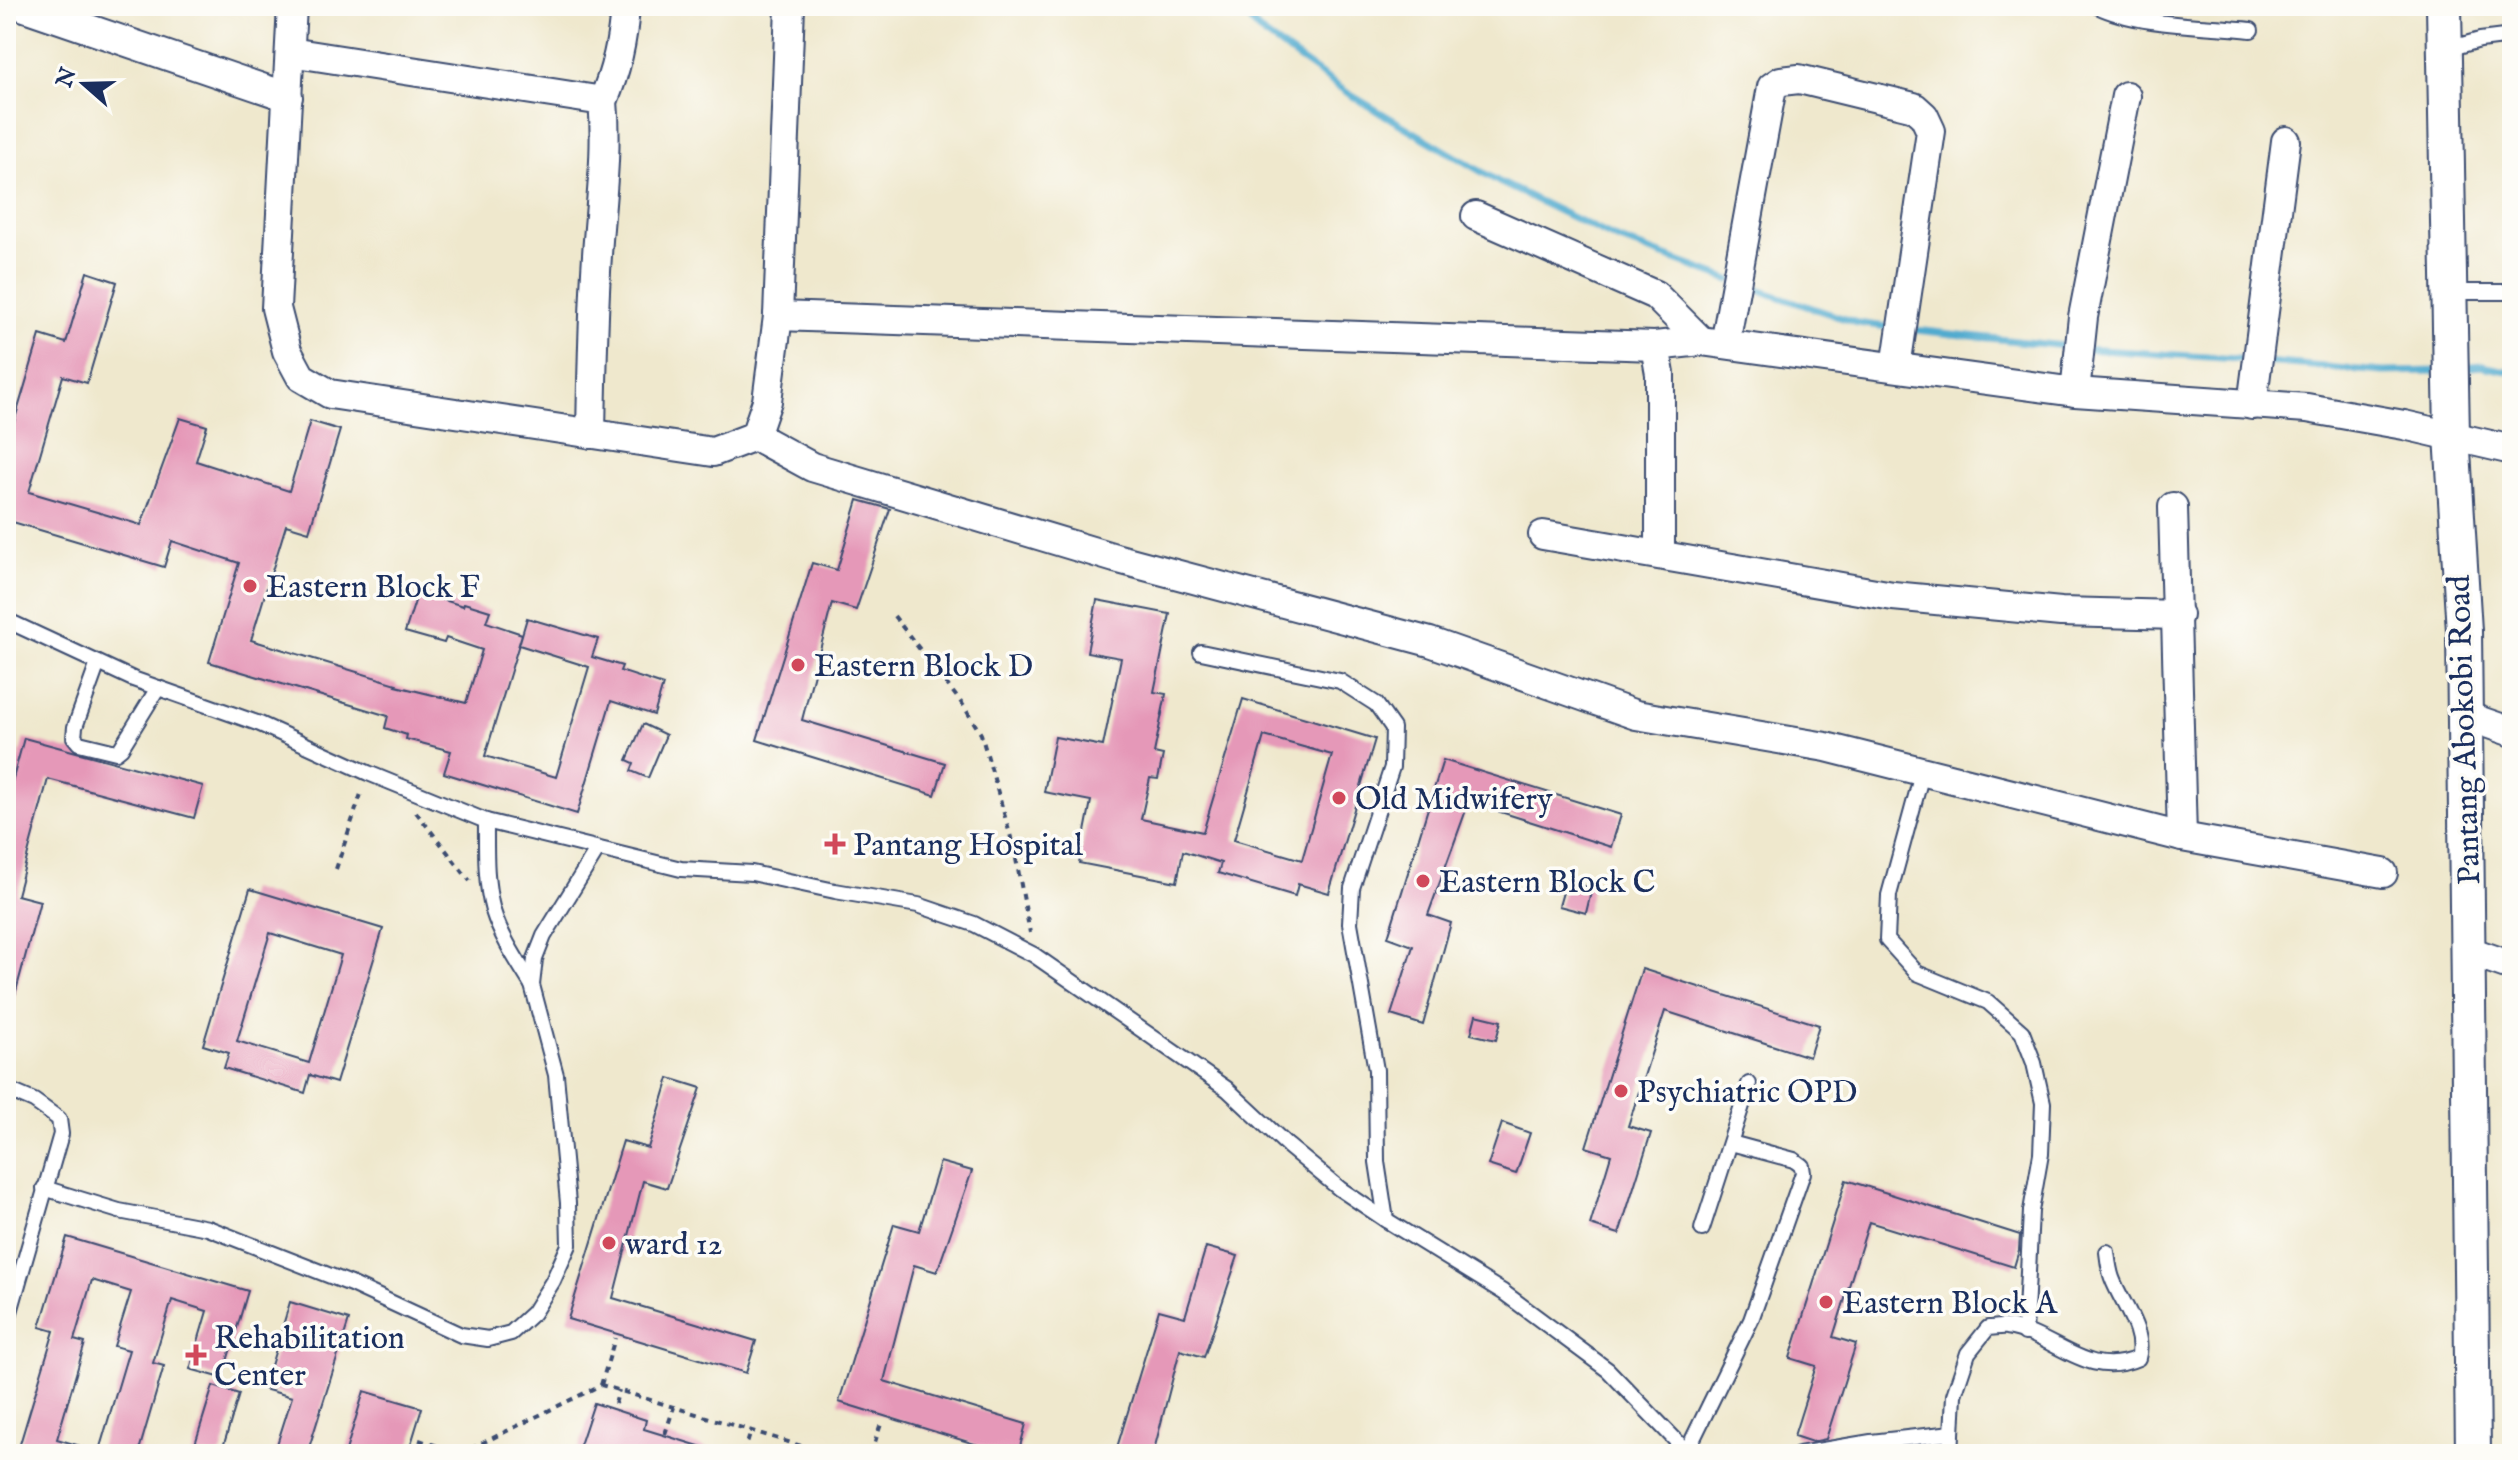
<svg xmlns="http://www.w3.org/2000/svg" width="2518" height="1460" font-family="'IM FELL English',serif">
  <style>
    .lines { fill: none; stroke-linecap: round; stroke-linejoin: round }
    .stream { stroke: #51abcf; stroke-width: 7 }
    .building { fill: #e598b8; fill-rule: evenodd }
    .service-casing { stroke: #3b4b6f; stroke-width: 18 }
    .minor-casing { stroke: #3b4b6f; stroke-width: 32 }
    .tertiary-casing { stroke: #3b4b6f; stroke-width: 38 }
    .path { stroke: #3b4b6f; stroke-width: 4; stroke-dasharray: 6 6; stroke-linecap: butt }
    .service { stroke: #fff; stroke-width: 14 }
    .minor { stroke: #fff; stroke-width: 28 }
    .tertiary { stroke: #fff; stroke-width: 34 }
    .poi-dot { fill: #d1495b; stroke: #fdfcf7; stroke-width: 3 }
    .labels { text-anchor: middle; stroke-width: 7; stroke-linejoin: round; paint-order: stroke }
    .poi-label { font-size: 32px; fill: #1b2f5e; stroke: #fdfcf7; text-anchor: start }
    .street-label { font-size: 32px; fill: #1b2f5e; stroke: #fdfcf7 }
  </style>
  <rect width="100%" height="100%" fill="#fdfcf7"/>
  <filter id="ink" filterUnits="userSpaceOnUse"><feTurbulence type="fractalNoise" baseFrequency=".0125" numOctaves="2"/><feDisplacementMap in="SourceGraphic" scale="16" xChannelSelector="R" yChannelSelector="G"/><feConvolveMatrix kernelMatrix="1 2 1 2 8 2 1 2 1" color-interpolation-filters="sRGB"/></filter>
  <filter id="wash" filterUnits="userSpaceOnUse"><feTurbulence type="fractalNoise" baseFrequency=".006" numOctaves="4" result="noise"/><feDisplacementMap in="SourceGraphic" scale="32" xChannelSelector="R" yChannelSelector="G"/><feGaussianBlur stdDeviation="1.8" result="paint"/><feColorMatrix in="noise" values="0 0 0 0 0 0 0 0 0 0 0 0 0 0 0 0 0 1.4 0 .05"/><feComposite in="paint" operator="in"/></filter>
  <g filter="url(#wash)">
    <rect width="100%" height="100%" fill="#efe8cd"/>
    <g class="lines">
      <!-- stream -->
      <g class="stream">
        <path d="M1240,6L1258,30L1349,94L1499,182L1617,239L1730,280"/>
        <path d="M1741,284L1857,323L1894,328"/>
        <path d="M1906,329L2073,347"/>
        <path d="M2085,349L2253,360"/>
        <path d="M2265,362L2383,372L2440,371"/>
        <path d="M2460,368L2482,366L2512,372"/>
      </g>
    </g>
    <g id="blocks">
      <!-- building -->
      <g class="building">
        <path d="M87,272L117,282L87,383L63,376L29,492L141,525L180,418L207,426L196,461L289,491L310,421L340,430L309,532L286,525L251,640L397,684L396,686L466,703L482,650L446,638L444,643L405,632L418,592L463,606L464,603L490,611L486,622L522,634L485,756L556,777L589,667L519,645L527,618L598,639L592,657L622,666L620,671L663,685L654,715L611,701L577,814L444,773L451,751L406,739L407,735L385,728L388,716L209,662L239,563L172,541L164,567L6,520V449L40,335L66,343Z"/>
        <path d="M858,500L890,509L856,610L832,603L802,720L945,763L935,795L757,740L812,563L837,570Z"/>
        <path d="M1097,600L1170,614L1154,692L1166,694L1154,753L1163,755L1158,779L1150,778L1141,819L1203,832L1243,699L1375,739L1329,893L1298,884L1295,896L1218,873L1221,863L1183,851L1177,882L1079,863L1091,801L1044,792L1055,737L1103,746L1121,658L1087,652ZM1264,736L1332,755L1302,860L1234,840Z"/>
        <path d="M643,724L666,735L648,778L631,771L634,763L627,760Z"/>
        <path d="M24,738L203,786L194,818L48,779L17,895L40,901L12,1006L6,1005V804Z"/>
        <path d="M1443,760L1621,815L1611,847L1469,802L1428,915L1451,923L1423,1025L1391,1015L1413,946L1388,937Z"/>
        <path d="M1566,882L1592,888L1586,913L1559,906Z"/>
        <path d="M250,889L383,929L336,1083L310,1075L305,1093L224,1068L229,1053L203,1045ZM270,933L341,955L309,1063L237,1041Z"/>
        <path d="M1642,969L1819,1025L1809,1057L1665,1011L1628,1126L1651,1133L1619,1234L1590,1225L1611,1155L1586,1147Z"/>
        <path d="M1476,1015L1501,1021L1496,1040L1471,1034Z"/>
        <path d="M669,1078L701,1088L667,1188L643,1181L613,1298L756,1341L746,1373L568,1319L623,1141L648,1148Z"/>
        <path d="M1502,1123L1530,1133L1516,1174L1488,1165Z"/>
        <path d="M940,1162L972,1171L937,1272L914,1265L884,1381L1026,1424L1018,1454H1007L839,1402L894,1224L919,1231Z"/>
        <path d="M1846,1180L2020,1235L2019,1250L2014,1267L1869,1222L1833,1337L1856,1344L1826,1439L1812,1442L1794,1436L1816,1366L1790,1358Z"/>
        <path d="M67,1237L248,1291L222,1378L190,1369L207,1311L172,1300L153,1363L164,1366L138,1454H98L129,1350L114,1346L131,1292L92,1280L74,1340L85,1343L57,1439L90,1449L89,1454H17L54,1331L40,1327Z"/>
        <path d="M1206,1247L1238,1256L1204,1357L1180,1350L1153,1454H1115L1159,1310L1185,1317Z"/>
        <path d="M290,1302L349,1320L307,1454H274L292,1397L264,1389Z"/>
        <path d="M213,1386L239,1394L221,1454H192Z"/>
        <path d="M364,1391L422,1408L408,1454H345Z"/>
        <path d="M594,1403L646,1420L644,1429L712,1450L711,1454H577Z"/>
      </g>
    </g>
  </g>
  <g filter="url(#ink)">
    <use href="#blocks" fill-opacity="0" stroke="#3b4b6f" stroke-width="2"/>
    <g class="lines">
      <!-- service casing -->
      <g class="service-casing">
        <g id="service">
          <path d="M2097,6C2138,26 2204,25 2251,30"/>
          <path d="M2444,50L2480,40L2512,36"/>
          <path d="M2449,292H2512"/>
          <path d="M6,620L133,679L260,724L368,773L486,821L681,869L752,873L835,891L918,905L974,924L1034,955L1227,1089L1288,1146L1340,1189L1386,1220L1503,1292L1608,1370L1689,1454"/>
          <path d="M1201,652L1340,681L1376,704L1393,728L1392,767L1352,888L1350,923L1376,1070L1377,1162L1386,1220"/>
          <path d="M98,663L75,727L74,737L79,743L116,752L121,748L158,688"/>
          <path d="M1923,770L1889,895L1887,940L1917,973L1988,1002L2022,1032L2034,1063L2043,1103L2041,1154L2031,1211L2025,1333"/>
          <path d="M486,821C486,851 485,882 493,911C501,937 518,962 532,985"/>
          <path d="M6,1089L34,1101L59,1119L61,1134L6,1326"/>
          <path d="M44,1188L119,1211L208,1228L351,1284L461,1335L488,1339L511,1333L533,1313L553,1281L569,1245L568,1203L556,1075L532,985L535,959L544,936L597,850"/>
          <path d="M1702,1229L1749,1084"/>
          <path d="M1687,1451L1751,1320L1803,1173L1802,1166L1794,1160L1731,1143"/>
          <path d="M1799,1454L1871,1442L1952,1433"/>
          <path d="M1951,1454L1954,1395L1968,1353L1988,1328C1994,1328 2002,1326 2007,1327C2055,1334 2086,1381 2138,1358C2146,1331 2121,1303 2112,1278C2109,1270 2108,1260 2107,1252"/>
        </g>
      </g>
      <!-- minor casing -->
      <g class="minor-casing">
        <g id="minor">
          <path d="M22,6L288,97"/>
          <path d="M292,6L276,308L287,351L301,377L330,394L713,452L755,436L812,467L1115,558L1430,642L1636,715L1826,747L2182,837L2383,873"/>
          <path d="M290,52L603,101C608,153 600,204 597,255C593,315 592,375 591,434"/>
          <path d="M603,101C617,69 623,40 625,6"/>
          <path d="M1476,216L1655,295L1701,341"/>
          <path d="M778,316L790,6"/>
          <path d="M1725,344L1772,87L1781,81L1799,79L1914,107L1924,116L1931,131L1896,367"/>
          <path d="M2075,392L2083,317L2126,96"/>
          <path d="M2252,405L2286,141"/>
          <path d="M755,436L767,401L778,316L1655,346"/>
          <path d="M2173,507L2182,837"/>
          <path d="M1543,535L1893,596L2061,612L2178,615"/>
          <path d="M1660,554V374L1655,346L1701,341L2075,392L2307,408L2404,425L2512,450"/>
          <path d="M2466,716L2512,732"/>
          <path d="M2469,951L2512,966"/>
        </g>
      </g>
      <!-- tertiary casing -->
      <g class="tertiary-casing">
        <path id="tertiary" d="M2444,6L2452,435L2464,631L2473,1454"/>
      </g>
      <!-- path -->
      <g class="path">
        <path d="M894,616L963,705L981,734L1014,848L1030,933"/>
        <path d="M416,812L470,881"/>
        <path d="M336,869L362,791"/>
        <path d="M601,1385L615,1338"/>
        <path d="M615,1404L619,1390"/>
        <path d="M665,1434L674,1407"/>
        <path d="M419,1440L460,1453"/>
        <path d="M460,1454L601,1385L828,1454"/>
        <path d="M744,1454L751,1431"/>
        <path d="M871,1454L881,1424"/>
      </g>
      <!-- service -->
      <use href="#service" class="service"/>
      <!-- minor -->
      <use href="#minor" class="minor"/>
      <!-- tertiary -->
      <use href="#tertiary" class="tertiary"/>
    </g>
  </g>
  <!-- markers -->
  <g class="poi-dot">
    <circle cx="250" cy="586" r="8"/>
    <circle cx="798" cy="665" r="8"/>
    <circle cx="1339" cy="798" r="8"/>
    <path d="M831 832h8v8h8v8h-8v8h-8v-8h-8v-8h8z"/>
    <circle cx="1423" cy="881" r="8"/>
    <circle cx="1621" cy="1091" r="8"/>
    <circle cx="609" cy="1243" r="8"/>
    <circle cx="1826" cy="1302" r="8"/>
    <path d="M192 1343h8v8h8v8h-8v8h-8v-8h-8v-8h8z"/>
  </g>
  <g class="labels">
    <!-- poi labels -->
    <g class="poi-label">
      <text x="266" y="597">Eastern Block F</text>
      <text x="814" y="676">Eastern Block D</text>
      <text x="1355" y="809">Old Midwifery</text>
      <text x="853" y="855">Pantang Hospital</text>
      <text x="1439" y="892">Eastern Block C</text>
      <text x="1637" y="1102">Psychiatric OPD</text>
      <text x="625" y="1254">ward 12</text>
      <text x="1842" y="1313">Eastern Block A</text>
      <text x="214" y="1348">Rehabilitation<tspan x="214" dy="37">Center</tspan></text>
    </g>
    <!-- street labels -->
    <g class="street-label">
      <text transform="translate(2463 730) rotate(-92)" y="11">Pantang Abokobi Road</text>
    </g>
  </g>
  <!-- margin -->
  <rect width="2518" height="1460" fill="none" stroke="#fdfcf7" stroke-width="32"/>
  <!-- north arrow -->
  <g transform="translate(84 84) rotate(290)" stroke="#fdfcf7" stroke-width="6" paint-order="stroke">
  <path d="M0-6L14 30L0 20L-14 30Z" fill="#1b2f5e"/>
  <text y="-12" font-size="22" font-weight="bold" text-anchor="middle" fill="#1b2f5e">N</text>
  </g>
</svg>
